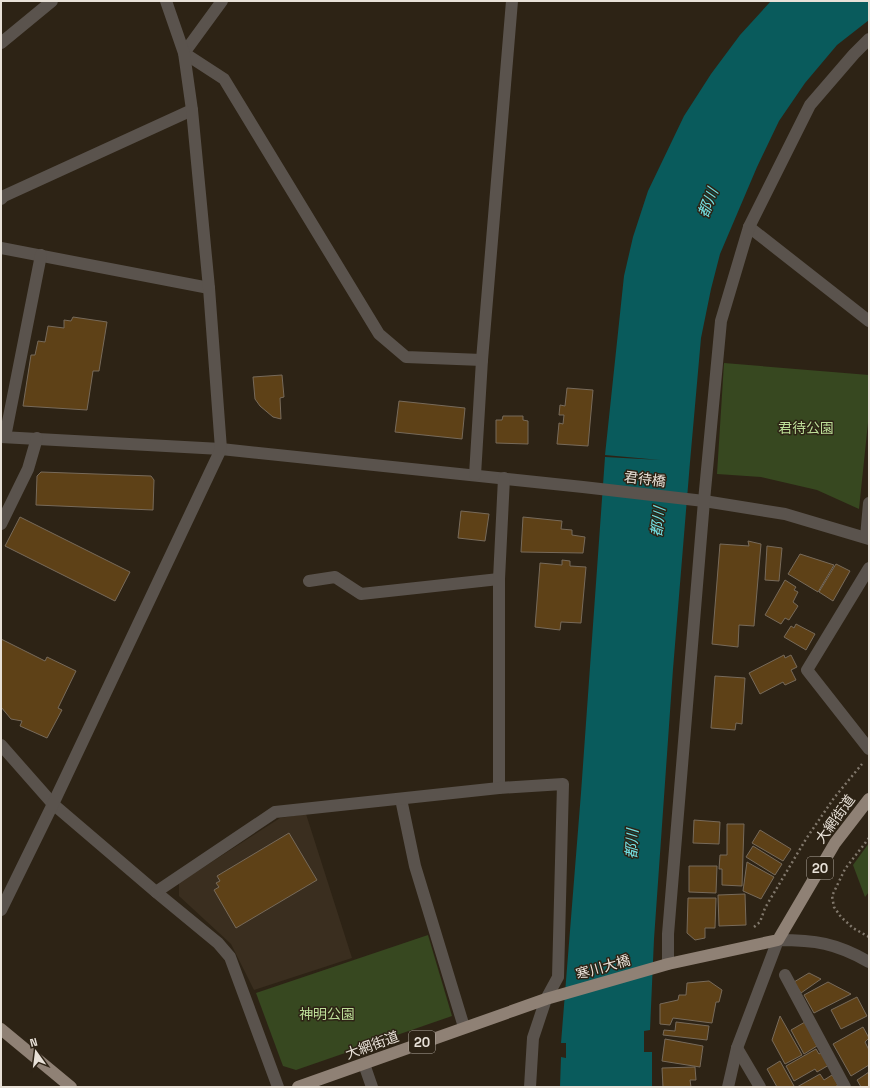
<svg xmlns="http://www.w3.org/2000/svg" width="870" height="1088" font-family="'Space Grotesk','Noto Sans JP',sans-serif">
  <style>
    .education { fill: #3a2e1f }
    .green { fill: #374820 }
    .water { fill: #095b5c }
    .building { fill: #5e4117; stroke: #776a5a }
    .lines { fill: none; stroke-linecap: round; stroke-linejoin: round }
    .path { stroke: #81786c; stroke-width: 2.5; stroke-dasharray: 2 3; stroke-linecap: butt }
    .minor { stroke: #5a534d; stroke-width: 12 }
    .major { stroke: #8f8175; stroke-width: 12 }
    .labels { text-anchor: middle; stroke-width: 3; stroke-linejoin: round; paint-order: stroke }
    .shield { fill: #2d2315; stroke: #b0a89e; stroke-width: 1 }
    .shield-label { font-size: 13px; font-weight: bold; fill: #e8e1d8 }
    .park-label { font-size: 14px; fill: #bdde98; stroke: #2d2315 }
    .street-label { font-size: 14px; fill: #e8e1d8; stroke: #2d2315 }
    .water-label { font-size: 15px; font-style: italic; fill: #74e0e2; stroke: #2d2315 }
  </style>
  <rect width="100%" height="100%" fill="#2d2315"/>
  <!-- education -->
  <path class="education" d="M306,814L352,958L254,990L231,944L179,896V883L280,818Z"/>
  <!-- green -->
  <g class="green">
    <path d="M724,363L869,375V413L859,509L817,490L761,477L717,474Z"/>
    <path d="M869,843V892L865,897L853,865Z"/>
    <path d="M428,935L452,1016L296,1070L283,1066L256,993Z"/>
  </g>
  <!-- water -->
  <path class="water" d="M771,1H869V20L837,45L805,83L779,121L757,167L720,254L711,289L701,338L690,462L673,669L654,939L650,1030L644,1031V1052H652V1087H560L561,1057L566,1058V1043H561L581,793L605,457L660,460L605,455L624,276L633,237L648,191L684,116L711,74L740,35Z"/>
  <!-- building -->
  <g class="building">
    <path d="M73,317L107,322L99,371H93L87,410L23,406L31,355H35L38,341L45,342L48,326L64,328V320L71,321Z"/>
    <path d="M282,375L284,397L280,398L281,419L273,417L260,406L255,399L253,377Z"/>
    <path d="M567,388L593,390L588,446L557,444L559,423L563,424L564,415H559L560,405L565,406Z"/>
    <path d="M399,401L465,408L462,439L395,432Z"/>
    <path d="M503,416H523V420L528,421V444L496,443V420H502Z"/>
    <path d="M41,472L151,476L154,480L153,510L36,505L37,476Z"/>
    <path d="M461,511L489,514L485,541L458,538Z"/>
    <path d="M20,517L130,572L115,601L5,546Z"/>
    <path d="M523,517L562,521L561,529L572,530V535L585,537L583,553L521,552Z"/>
    <path d="M748,541L761,544L754,626L739,625L738,647L712,644L720,544L749,546Z"/>
    <path d="M767,546L782,548L779,581L765,580Z"/>
    <path d="M800,554L834,565L818,592L788,574Z"/>
    <path d="M562,560L570,561V566L586,567L581,623L561,622L560,630L535,627L540,563L562,565Z"/>
    <path d="M836,564L850,571L833,601L819,592Z"/>
    <path d="M785,580L796,587L794,590L798,592L793,602L798,606L789,620L785,618L781,624L765,615Z"/>
    <path d="M796,624L815,634L806,650L784,637L791,626L794,628Z"/>
    <path d="M1,639L45,661L47,657L76,671L58,708L62,710L47,738L20,726L22,721L11,719L1,707Z"/>
    <path d="M784,655L785,658L791,655L797,667L791,670L796,680L785,685L783,682L760,694L749,673Z"/>
    <path d="M715,676L745,678L742,724L736,723L735,730L711,728Z"/>
    <path d="M694,820L720,822L719,844L693,843Z"/>
    <path d="M727,824H744L742,886L722,885V869H719L720,855H727Z"/>
    <path d="M760,830L791,849L783,861L752,843Z"/>
    <path d="M289,833L317,880L236,928L214,890L219,887L216,883L220,881L217,876Z"/>
    <path d="M753,846L782,864L775,875L746,857Z"/>
    <path d="M747,862L774,877L761,899L743,891Z"/>
    <path d="M689,866H717L716,893L689,892Z"/>
    <path d="M745,894L746,925L719,926L718,895Z"/>
    <path d="M688,898H716L715,928H705V938L695,940L687,933Z"/>
    <path d="M809,973L821,979L801,993L794,982Z"/>
    <path d="M709,981L722,990L719,1002H716L712,1023L673,1018L670,1025L660,1024V1004L678,1000L679,995H686L687,983Z"/>
    <path d="M828,982L851,994L814,1013L804,995Z"/>
    <path d="M857,997L867,1016L841,1029L831,1010Z"/>
    <path d="M780,1016L802,1055L785,1064L772,1040Z"/>
    <path d="M676,1022L709,1026L707,1040L663,1035L664,1030L675,1031Z"/>
    <path d="M805,1022L817,1046L804,1054L791,1030Z"/>
    <path d="M863,1027L869,1038L865,1042L869,1050V1065L851,1076L833,1044Z"/>
    <path d="M665,1039L703,1046L700,1067L662,1061Z"/>
    <path d="M816,1049L819,1054L821,1053L829,1065L817,1072L815,1069L794,1081L786,1066Z"/>
    <path d="M780,1061L794,1086L793,1087H777L767,1069Z"/>
    <path d="M695,1067L696,1080H690L691,1087H663L662,1068Z"/>
    <path d="M869,1072V1087H861L857,1080Z"/>
    <path d="M820,1074L824,1080L832,1075L838,1085L835,1087H797Z"/>
  </g>
  <g class="lines">
    <!-- path -->
    <g class="path">
      <path d="M869,838L845,869L832,896L834,907L841,917L853,928L869,937"/>
      <path d="M754,927L760,922L765,908L806,839L834,798L862,764"/>
    </g>
    <!-- minor -->
    <g class="minor">
      <path d="M222,1L184,53L224,79L379,334L406,357L482,360"/>
      <path d="M1,43L52,1"/>
      <path d="M1,199L4,196L192,110"/>
      <path d="M749,227L869,321"/>
      <path d="M1,248L209,288"/>
      <path d="M1,437L221,449L583,487L704,501L785,514L869,539"/>
      <path d="M5,437L41,255"/>
      <path d="M475,475L482,360L512,1"/>
      <path d="M1,524L28,469L37,438"/>
      <path d="M866,537L869,503"/>
      <path d="M869,568L807,670L869,749"/>
      <path d="M309,581L335,577L361,594L499,579"/>
      <path d="M1,745L53,804L156,892L218,943L230,957L278,1087"/>
      <path d="M499,788V579L504,478"/>
      <path d="M401,799L415,866L464,1027"/>
      <path d="M156,892L275,812L499,788L563,784L558,977L546,999L533,1038L530,1087"/>
      <path d="M1,910L53,804L221,449L209,288L192,110L184,53L166,1"/>
      <path d="M668,964V934L704,501L721,321L749,227L810,105L854,54L869,39"/>
      <path d="M785,975L845,1087"/>
      <path d="M737,1048L760,1087"/>
      <path d="M364,1064L372,1087"/>
      <path d="M728,1087L737,1048L778,940C815,940 836,943 869,962"/>
    </g>
    <!-- major -->
    <g class="major">
      <path d="M1,1029L71,1087"/>
      <path d="M298,1087L546,999L668,964L778,940L835,843L869,799"/>
    </g>
  </g>
  <g class="labels">
    <!-- shield labels -->
    <g class="shield">
      <rect x="807" y="857" width="26" height="22" rx="3"/>
      <rect x="409" y="1031" width="26" height="22" rx="3"/>
    </g>
    <g class="shield-label">
      <text x="820" y="873">20</text>
      <text x="422" y="1047">20</text>
    </g>
    <!-- park labels -->
    <g class="park-label">
      <text x="806" y="433">君待公園</text>
      <text x="327" y="1019">神明公園</text>
    </g>
    <!-- street labels -->
    <g class="street-label">
      <text transform="translate(645 479) rotate(7)" y="5">君待橋</text>
      <text transform="translate(835 819) rotate(-54)" y="5">大網街道</text>
      <text transform="translate(603 967) rotate(-16)" y="5">寒川大橋</text>
      <text transform="translate(372 1045) rotate(-20)" y="5">大網街道</text>
    </g>
    <!-- water labels -->
    <g class="water-label">
      <text transform="translate(708 203) rotate(-69)" y="5">都川</text>
      <text transform="translate(658 522) rotate(-83)" y="5">都川</text>
      <text transform="translate(632 844) rotate(-87)" y="5">都川</text>
    </g>
  </g>
  <!-- border -->
  <rect width="870" height="1088" fill="none" stroke="#e8e1d8" stroke-width="4"/>
  <!-- north arrow -->
  <g transform="translate(36 1052) rotate(346)" stroke="#2d2315" stroke-width="3" paint-order="stroke">
  <path d="M0-3L7 15L0 10L-7 15Z" fill="#e8e1d8"/>
  <text y="-6" font-size="11" font-weight="bold" text-anchor="middle" fill="#e8e1d8">N</text>
  </g>
</svg>
